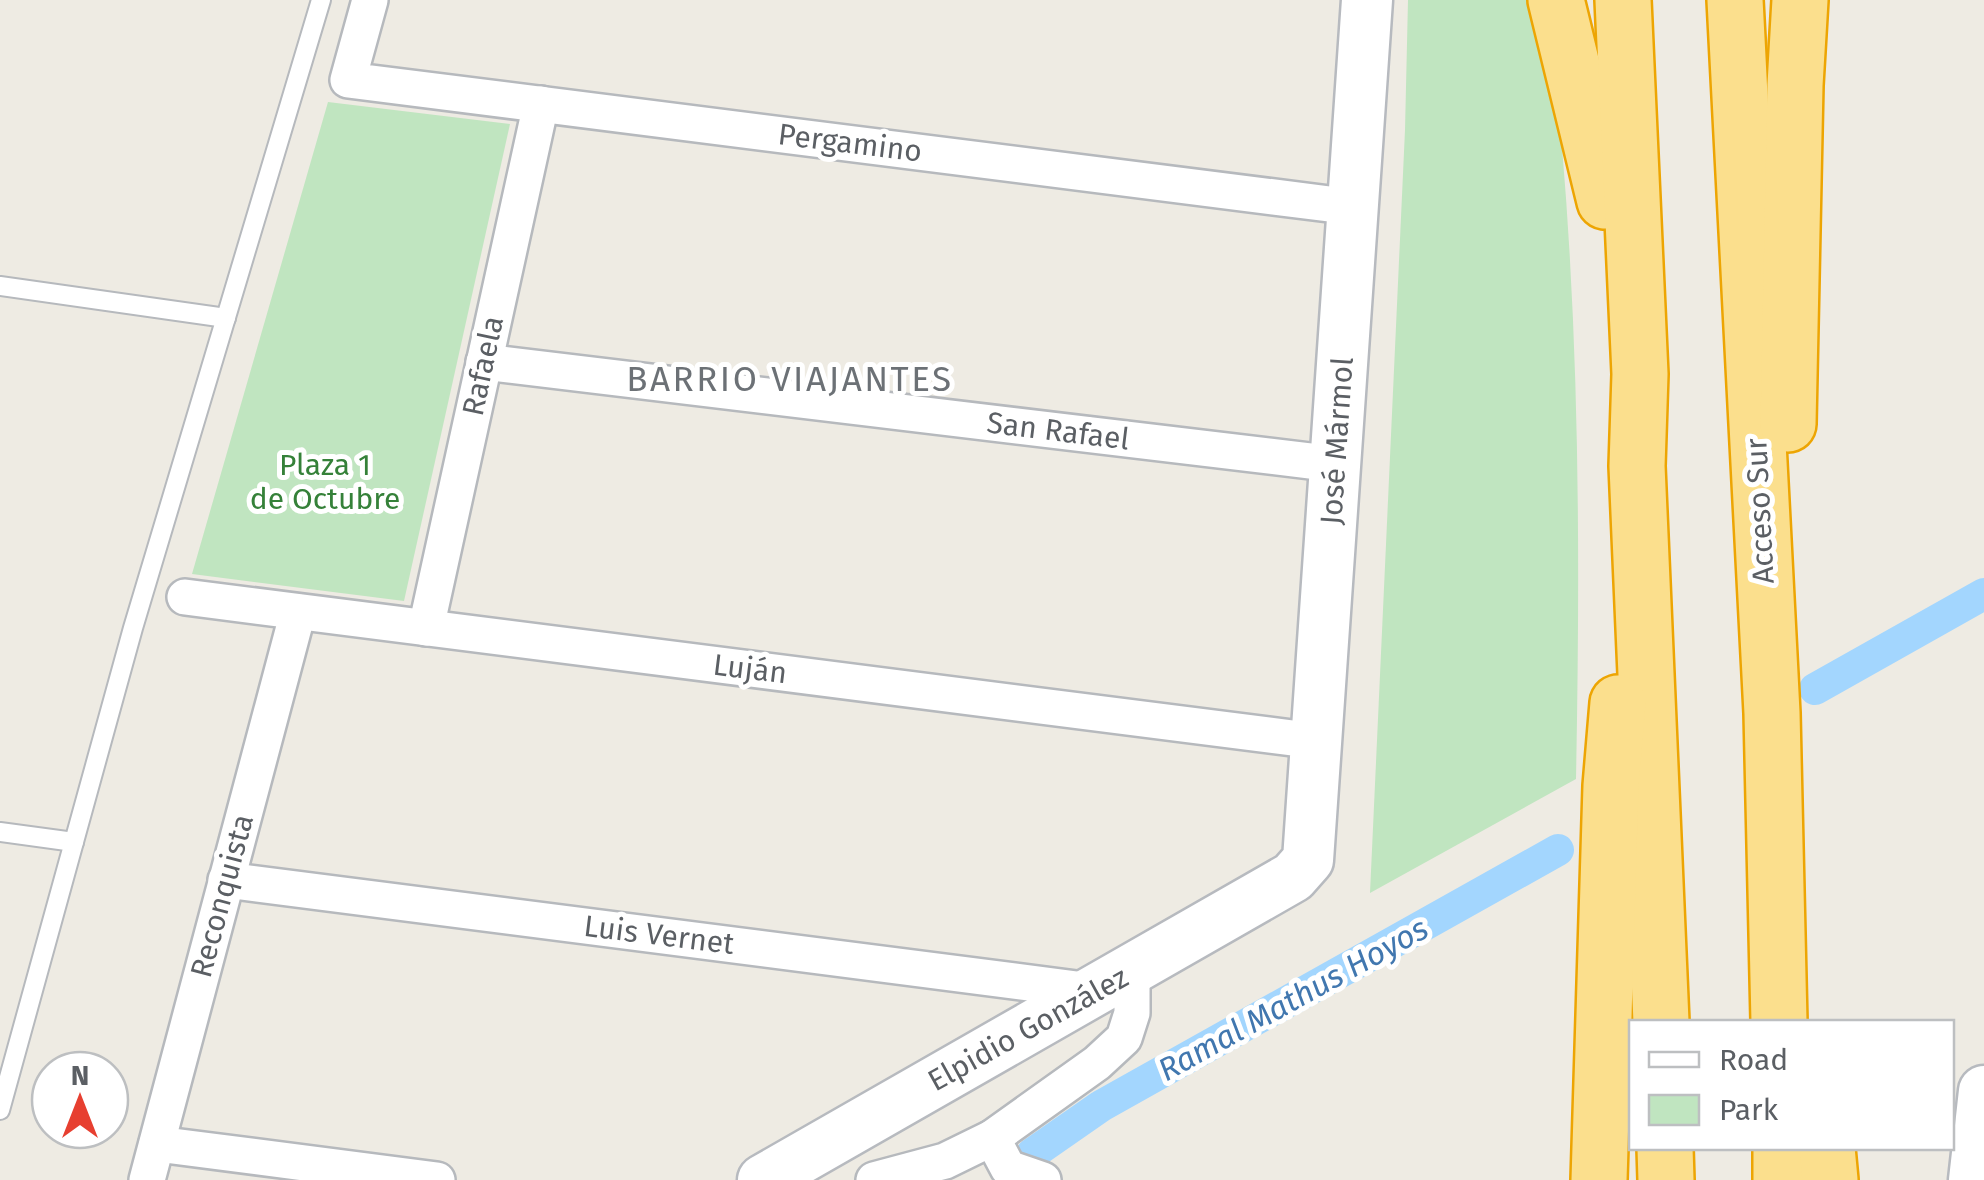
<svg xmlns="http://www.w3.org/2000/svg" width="1984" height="1180" font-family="'Fira Sans',sans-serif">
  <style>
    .green { fill: #c0e5c0 }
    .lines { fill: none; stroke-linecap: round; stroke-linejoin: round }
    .canal { stroke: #a3d6fe; stroke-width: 32 }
    .lane-casing { stroke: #b6b9bd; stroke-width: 22 }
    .street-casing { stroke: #b6b9bd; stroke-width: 40 }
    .secondary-casing { stroke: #b7babf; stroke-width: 55 }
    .highway-casing { stroke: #eda503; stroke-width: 60 }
    .lane { stroke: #fff; stroke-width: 18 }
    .street { stroke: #fff; stroke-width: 35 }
    .secondary { stroke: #fff; stroke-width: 50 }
    .highway { stroke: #fbdf8d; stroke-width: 55 }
    .labels { text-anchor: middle; stroke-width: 10; stroke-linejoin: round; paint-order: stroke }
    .street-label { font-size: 30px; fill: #5b5f64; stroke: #fff }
    .park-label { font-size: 30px; fill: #358139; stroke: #fff }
    .water-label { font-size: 32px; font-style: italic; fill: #4177af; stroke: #fff }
    .quarter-label { font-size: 35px; letter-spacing: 2.5px; fill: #6c7176; stroke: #fff }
  </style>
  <rect width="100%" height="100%" fill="#eeebe3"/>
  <!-- green -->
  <g class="green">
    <path d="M1408,0H1537L1544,19C1550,62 1559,105 1562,147C1580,358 1580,569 1576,779L1370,893L1405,130Z"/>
    <path d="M328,102L510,124L404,601L192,574Z"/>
  </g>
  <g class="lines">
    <!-- canal -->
    <g class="canal">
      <path d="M1815,689L1984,594"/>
      <path d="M1032,1154L1101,1106L1558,850"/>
    </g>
    <!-- lane casing -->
    <g class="lane-casing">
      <g id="lane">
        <path d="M0,286L226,318"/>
        <path d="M0,832L74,842"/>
        <path d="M0,1110L133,628L321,0"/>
      </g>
    </g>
    <!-- street casing -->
    <g class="street-casing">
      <g id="street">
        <path d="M370,0L348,80L1353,207"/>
        <path d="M484,362L1335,464"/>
        <path d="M185,597L1316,741"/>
        <path d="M426,628L541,104"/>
        <path d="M226,880L1092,991"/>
        <path d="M992,1138L1008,1168L1043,1180"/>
        <path d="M157,1144L437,1180"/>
        <path d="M147,1180L298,612"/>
        <path d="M874,1180L945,1161L992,1138L1097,1063L1124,1038L1132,1013V970"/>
      </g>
    </g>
    <!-- secondary casing -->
    <g class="secondary-casing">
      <g id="secondary">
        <path d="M763,1180L1293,877L1308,860L1367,0"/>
        <path d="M1974,1180L1984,1091"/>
      </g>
    </g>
    <!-- highway casing -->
    <g class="highway-casing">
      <g id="highway">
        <path d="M1556,0L1605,201"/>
        <path d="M1623,0L1640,374L1637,466L1661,1022"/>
        <path d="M1735,0L1772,713L1779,1022"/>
        <path d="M1788,424L1795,85L1800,0"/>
        <path d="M1665,1148L1666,1180"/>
        <path d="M1781,1148V1180"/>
        <path d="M1827,1148L1830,1180"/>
        <path d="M1599,1180L1611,786L1618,703"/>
      </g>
    </g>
    <!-- lane -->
    <use href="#lane" class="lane"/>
    <!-- street -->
    <use href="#street" class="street"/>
    <!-- secondary -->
    <use href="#secondary" class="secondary"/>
    <!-- highway -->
    <use href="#highway" class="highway"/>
  </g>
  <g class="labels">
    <!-- street labels -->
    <g class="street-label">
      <text transform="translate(850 143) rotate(7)" y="10">Pergamino</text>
      <text transform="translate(483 366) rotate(-78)" y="10">Rafaela</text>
      <text transform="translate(1058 431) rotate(7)" y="10">San Rafael</text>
      <text transform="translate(1337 441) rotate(-86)" y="10">José Mármol</text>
      <text transform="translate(1760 511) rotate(-93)" y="10">Acceso Sur</text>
      <text transform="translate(750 669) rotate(7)" y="10">Luján</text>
      <text transform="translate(222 896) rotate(-75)" y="10">Reconquista</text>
      <text transform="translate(659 935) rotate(7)" y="10">Luis Vernet</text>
      <text transform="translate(1028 1029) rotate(-29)" y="10">Elpidio González</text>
    </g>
    <!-- park labels -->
    <g class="park-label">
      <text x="325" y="475">Plaza 1<tspan x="325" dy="34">de Octubre</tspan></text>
    </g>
    <!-- water labels -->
    <g class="water-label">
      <text transform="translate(1293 999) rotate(-29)" y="11">Ramal Mathus Hoyos</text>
    </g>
    <!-- quarter labels -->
    <g class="quarter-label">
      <text x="790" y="391">BARRIO VIAJANTES</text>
    </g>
  </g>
  <!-- legend -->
  <rect x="1629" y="1020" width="325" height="130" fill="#ffffff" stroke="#bdbfc1" stroke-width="2.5"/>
  <rect x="1649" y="1052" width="50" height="15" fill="#ffffff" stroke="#bdbfc1" stroke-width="2.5"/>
  <text x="1719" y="1070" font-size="30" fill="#5b5f64">Road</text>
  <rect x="1649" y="1095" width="50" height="30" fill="#c0e5c0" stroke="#bdbfc1" stroke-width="2.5"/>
  <text x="1719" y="1120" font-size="30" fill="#5b5f64">Park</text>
  <!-- north arrow -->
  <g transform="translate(80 1100)"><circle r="48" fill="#ffffff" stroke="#bdbfc1" stroke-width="2.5"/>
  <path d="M0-8L18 38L0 25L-18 38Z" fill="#e73f30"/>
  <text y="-15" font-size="28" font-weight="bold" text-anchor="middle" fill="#5b5f64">N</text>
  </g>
</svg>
